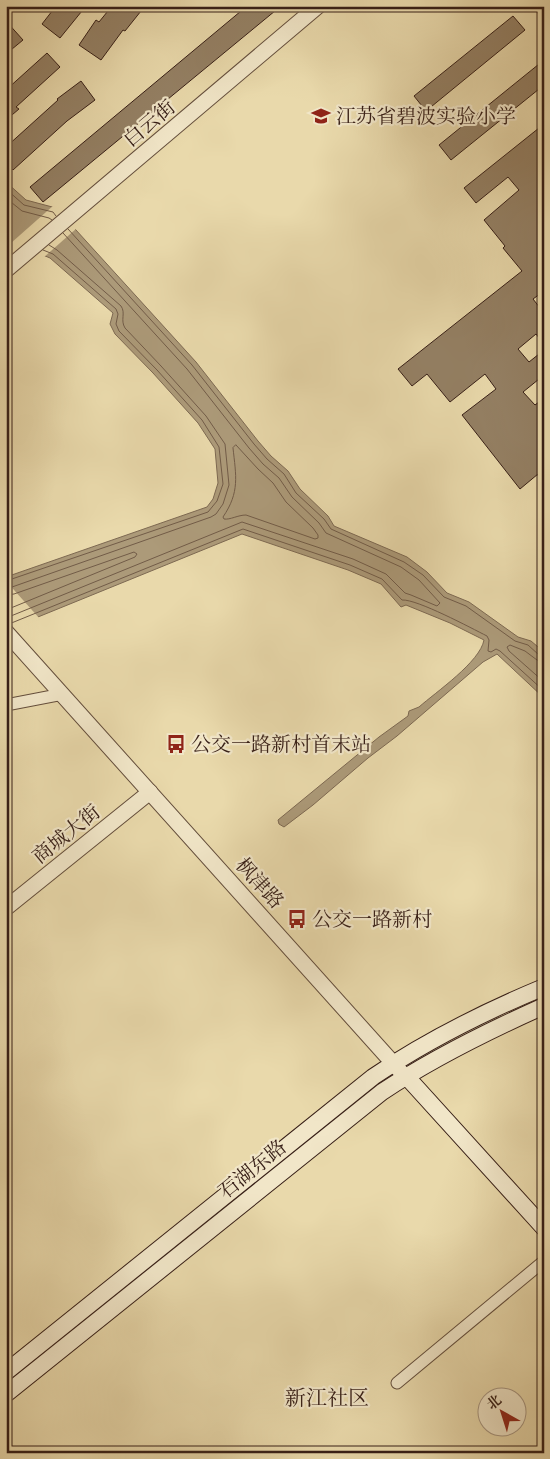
<svg xmlns="http://www.w3.org/2000/svg" width="550" height="1459" font-family="'IM FELL English','Noto Serif SC',serif">
  <style>
    .water { fill: #ac9a79; stroke: #7d6952 }
    .pier { fill: #e9d9ab }
    .lines { fill: none; stroke-linecap: round; stroke-linejoin: round }
    .shore { stroke: #725c48; stroke-width: 1 }
    .building { fill: #948064; stroke: #371f17 }
    .minor-casing { stroke: #644e3c; stroke-width: 13 }
    .tertiary-casing { stroke: #644e3c; stroke-width: 17 }
    .secondary-casing { stroke: #371f17; stroke-width: 18 }
    .minor { stroke: #f1e6c8; stroke-width: 11 }
    .tertiary { stroke: #f1e6c8; stroke-width: 15 }
    .secondary { stroke: #f1e6c8; stroke-width: 16 }
    .labels { text-anchor: middle; stroke-width: 4.5; stroke-linejoin: round; paint-order: stroke }
    .poi-label { font-size: 20px; fill: #371f17; stroke: #f1e6c8; text-anchor: start }
    .street-label { font-size: 20px; fill: #371f17; stroke: #f1e6c8 }
    .neighbourhood-label { font-size: 21px; fill: #371f17; stroke: #f1e6c8 }
  </style>
  <rect width="100%" height="100%" fill="#e9d9ab"/>
  <filter id="stains"><feTurbulence type="fractalNoise" baseFrequency=".004" numOctaves="4"/><feColorMatrix values="0 0 0 0 .2 0 0 0 0 .09 0 0 0 0 .02 0 0 0 .5 -.17"/></filter>
  <radialGradient id="worn" r=".72"><stop offset=".6" stop-color="#630" stop-opacity="0"/><stop offset="1" stop-color="#630" stop-opacity=".3"/></radialGradient>
  <!-- water -->
  <path class="water" d="M6,182L26,200L56,208L196,362L258,441L271,456L288,471L300,489L328,516L334,526L407,557L427,572L447,593L469,602L518,637L531,641L544,652V698L497,654L483,662L397,736L368,758L313,805L284,827L279,824L278,820L379,737L408,716L409,711L419,707C436,692 480,662 484,640L450,623L406,605L401,607L381,584L348,570L242,534L6,630V577L207,507L213,499L218,483L215,449L198,423L153,373L115,334L110,324L113,313L50,258L12,242L6,237Z"/>
  <!-- pier -->
  <g class="pier">
    <path d="M54,205L58,206L77,228L43,258L13,245L11,243Z"/>
    <path d="M6,581L40,619L6,633Z"/>
  </g>
  <g class="lines">
    <!-- shore -->
    <g class="shore">
      <path d="M6,189L24,205L53,212L56,216"/>
      <path d="M6,198L22,211L49,218L52,220"/>
      <path d="M68,229L192,365L254,444L267,459L284,474L296,493L324,519L331,529L404,562L423,575L444,597L466,606L515,641L528,645L539,655H544"/>
      <path d="M236,445L258,469L273,483L286,502L313,528L318,535V538L315,539L246,515C238,515 230,520 224,519L223,517C240,492 236,476 233,448Z"/>
      <path d="M6,581L208,512L217,501L223,484L219,447L202,420L157,370L119,331L116,324L118,314L116,309L53,254L43,250"/>
      <path d="M6,588L12,587L211,517L216,514L223,504L229,485L225,444L206,416L161,366L125,328C120,320 126,313 121,306L57,250L49,245"/>
      <path d="M6,595L14,594L134,552L137,554L135,557L6,610"/>
      <path d="M6,618L242,522L353,559L386,574L405,593L411,595L437,606L440,603L419,580L401,567L326,533L319,523L292,497L279,478L263,464L249,448L187,369L63,233"/>
      <path d="M9,624L243,529L350,565L382,579L402,600C417,599 471,628 487,636L489,640L488,651L491,652L496,649L500,651L544,691"/>
      <path d="M544,662L537,660L525,651L510,645L507,647L509,651L544,682"/>
    </g>
  </g>
  <!-- building -->
  <g class="building">
    <path d="M56,6H86L60,38L42,24Z"/>
    <path d="M112,6H145L125,31L123,30L101,60L79,45L96,20L99,22Z"/>
    <path d="M247,6H281L43,202L30,187Z"/>
    <path d="M513,16L525,30L426,111L414,96Z"/>
    <path d="M6,21L23,40L6,54Z"/>
    <path d="M47,53L60,67L16,107L19,109L6,120V90Z"/>
    <path d="M544,60V85L451,160L439,145Z"/>
    <path d="M81,81L95,100L67,121L13,170L6,163V147L58,100L57,99Z"/>
    <path d="M544,124V291L533,299L544,313V344L536,334L518,349L529,362L544,350V375L523,392L535,405L544,398V471L538,476V474L520,489L462,415L496,389L485,374L450,402L427,374L412,386L398,369L522,271L503,248L505,246L484,220L519,190L508,177L476,203L464,188Z"/>
  </g>
  <g class="lines">
    <!-- minor casing -->
    <g class="minor-casing">
      <g id="minor">
        <path d="M6,705L63,694"/>
        <path d="M397,1383L544,1261"/>
      </g>
    </g>
    <!-- tertiary casing -->
    <g class="tertiary-casing">
      <g id="tertiary">
        <path d="M6,270L318,6"/>
        <path d="M6,632L401,1072"/>
        <path d="M6,908L150,792"/>
      </g>
    </g>
    <!-- secondary casing -->
    <g class="secondary-casing">
      <g id="secondary">
        <path d="M543,6L544,7"/>
        <path d="M406,1076L544,1228"/>
        <path d="M6,1372L373,1077C426,1041 484,1012 544,987"/>
        <path d="M6,1394L382,1092C433,1058 488,1031 544,1006"/>
      </g>
    </g>
    <!-- minor -->
    <use href="#minor" class="minor"/>
    <!-- tertiary -->
    <use href="#tertiary" class="tertiary"/>
    <!-- secondary -->
    <use href="#secondary" class="secondary"/>
  </g>
  <!-- icons -->
  <defs>
    <g id="school-bare" transform="scale(1.5)"><path d="M0-5L7-2L0 1L-7-2ZM-4 1L0 2.5L4 1V4Q0 6-4 4Z" fill="#8f2418" stroke="#f1e6c8" stroke-width="2.5" paint-order="stroke"/></g>
    <g id="bus-bare" transform="scale(1.5)"><path d="M-5-6H5V4H4V6H2V4H-2V6H-4V4H-5ZM-3.5-4V0h7V-4ZM-3.5 1.2v1.5H-2V1.2ZM2 1.2v1.5H3.5V1.2Z" fill="#8f2418" stroke="#f1e6c8" stroke-width="2.5" paint-order="stroke"/></g>
  </defs>
  <g fill-rule="evenodd">
    <use href="#school-bare" x="321" y="116"/>
    <use href="#bus-bare" x="176" y="744"/>
    <use href="#bus-bare" x="297" y="919"/>
  </g>
  <g class="labels">
    <!-- poi labels -->
    <g class="poi-label">
      <text x="336" y="123">江苏省碧波实验小学</text>
      <text x="191" y="751">公交一路新村首末站</text>
      <text x="312" y="926">公交一路新村</text>
    </g>
    <!-- street labels -->
    <g class="street-label">
      <text transform="translate(149 123) rotate(-40)" y="7">白云街</text>
      <text transform="translate(66 834) rotate(-39)" y="7">商城大街</text>
      <text transform="translate(260 883) rotate(48)" y="7">枫津路</text>
      <text transform="translate(252 1169) rotate(-39)" y="7">石湖东路</text>
    </g>
    <!-- neighbourhood labels -->
    <g class="neighbourhood-label">
      <text x="327" y="1405">新江社区</text>
    </g>
  </g>
  <!-- margin -->
  <rect width="550" height="1459" fill="none" stroke="#e9d9ab" stroke-width="25"/>
  <rect x="8" y="8" width="535" height="1444" fill="none" stroke="#371f17" stroke-width="2.5"/>
  <rect x="12" y="12" width="525" height="1434" fill="none" stroke="#371f17"/>
  <!-- north arrow -->
  <g transform="translate(502 1412) rotate(321)"><circle r="24" fill="#f1e6c8" stroke="#a79681"/>
  <path d="M0-4L9 19L0 12L-9 19Z" fill="#8f2418"/>
  <text y="-8" font-size="14" font-weight="bold" text-anchor="middle" fill="#371f17">北</text>
  </g>
  <rect width="100%" height="100%" filter="url(#stains)"/>
  <rect width="100%" height="100%" fill="url(#worn)"/>
</svg>
